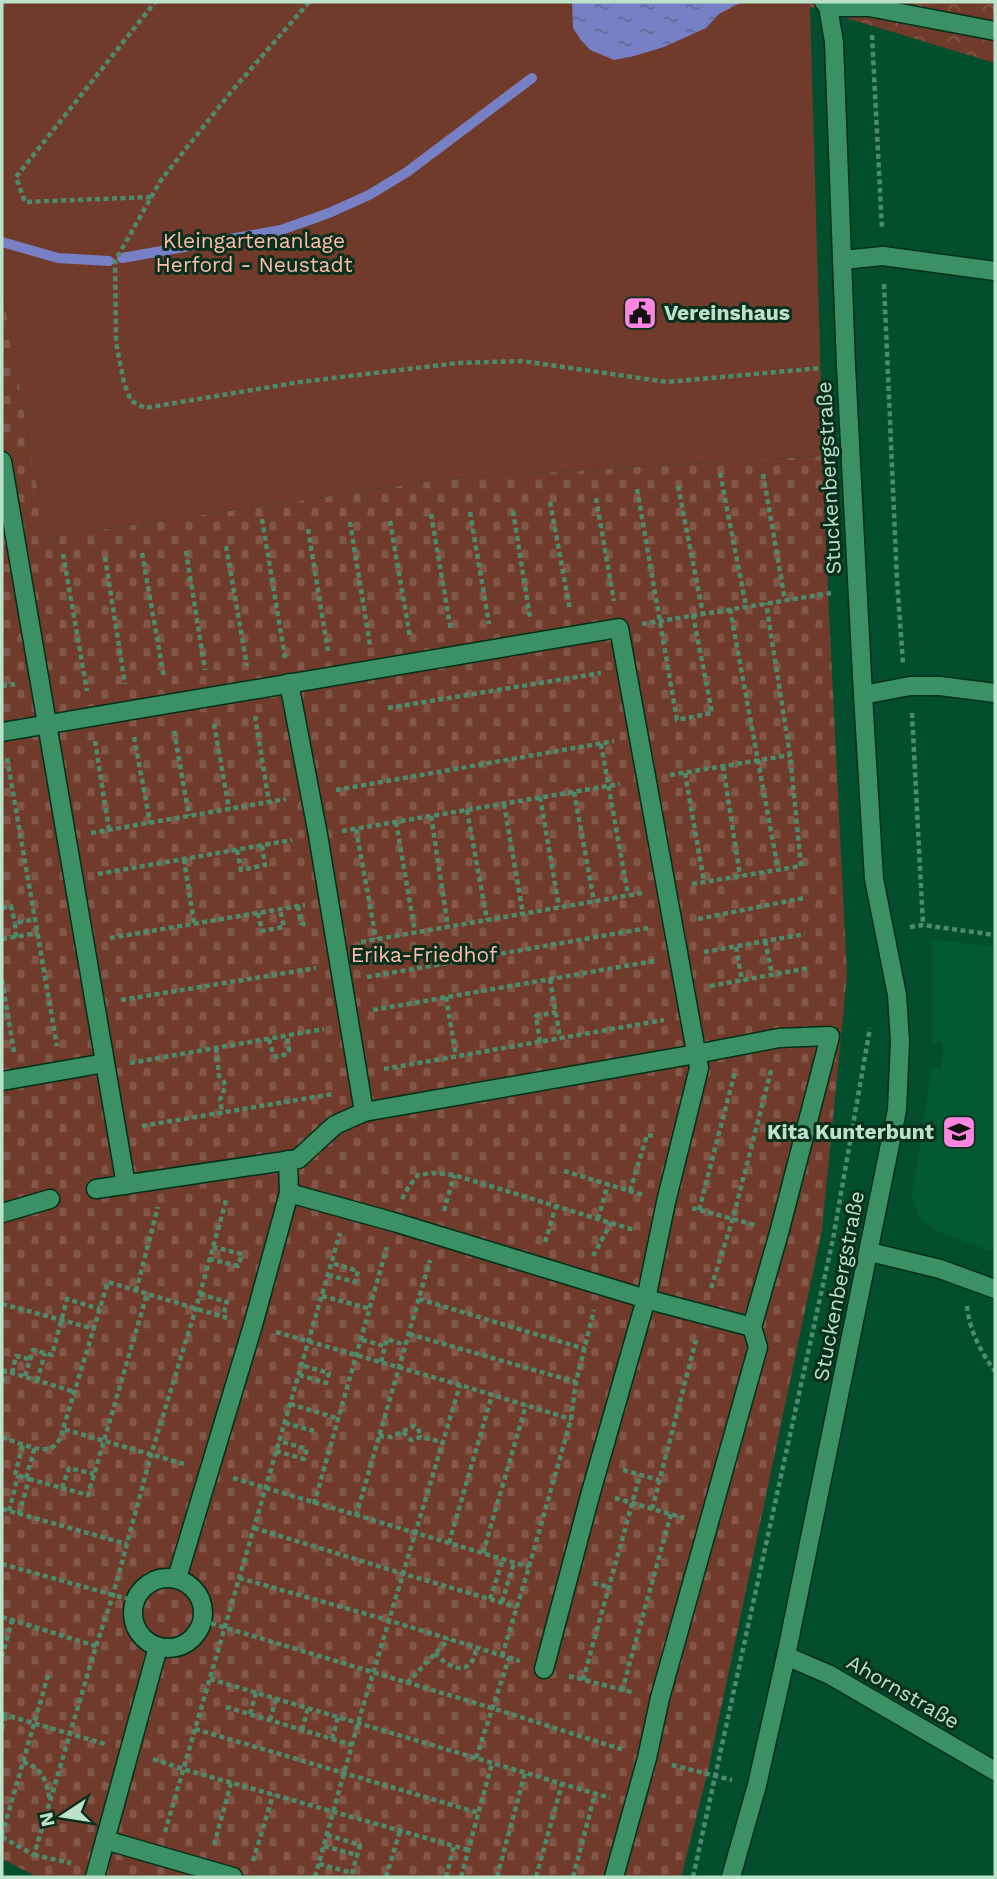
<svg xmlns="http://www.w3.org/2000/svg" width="997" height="1879" font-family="'Work Sans',sans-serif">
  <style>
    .built { fill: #045935 }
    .forest { fill: url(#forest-crowns) }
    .cemetery { fill: url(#cemetery-stones) }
    .garden { fill: #703b2b }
    .water { fill: url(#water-ripples) }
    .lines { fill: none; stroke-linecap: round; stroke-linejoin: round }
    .stream { stroke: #7780c4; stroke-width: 10 }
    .minor-casing { stroke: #00301a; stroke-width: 21 }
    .path { stroke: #4e8b6d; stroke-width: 4.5; stroke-dasharray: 5 3.5; stroke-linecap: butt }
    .minor { stroke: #3c9164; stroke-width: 18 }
    .labels { text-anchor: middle; stroke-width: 6; stroke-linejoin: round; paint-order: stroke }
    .park-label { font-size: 21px; fill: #febda9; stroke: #0a2f1c }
    .poi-label { font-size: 21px; font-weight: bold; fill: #bce3ca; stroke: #0a2f1c; text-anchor: start }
    .street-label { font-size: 21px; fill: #bce3ca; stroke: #0a2f1c }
  </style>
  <defs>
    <pattern id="forest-crowns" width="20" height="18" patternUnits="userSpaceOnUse" patternTransform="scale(1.75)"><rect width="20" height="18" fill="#703b2b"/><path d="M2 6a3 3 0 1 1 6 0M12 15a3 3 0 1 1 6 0" fill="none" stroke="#825748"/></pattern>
    <pattern id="cemetery-stones" width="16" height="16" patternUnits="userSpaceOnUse" patternTransform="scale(1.75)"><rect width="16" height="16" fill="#703b2b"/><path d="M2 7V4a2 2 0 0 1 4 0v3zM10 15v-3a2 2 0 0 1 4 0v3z" fill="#825748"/></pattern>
    <pattern id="water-ripples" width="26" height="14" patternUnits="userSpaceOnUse" patternTransform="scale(1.75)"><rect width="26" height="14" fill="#7780c4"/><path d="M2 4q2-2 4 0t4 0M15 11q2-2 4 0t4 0" fill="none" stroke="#616b95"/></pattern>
  </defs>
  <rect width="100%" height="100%" fill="#034e2d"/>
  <!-- built -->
  <path class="built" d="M932,939L995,947V1253L934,1230L918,1216L912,1195L932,1069L942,1068L943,1043L932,1042Z"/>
  <!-- forest -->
  <path class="forest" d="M804,2H995V63L810,7Z"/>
  <!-- cemetery -->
  <path class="cemetery" d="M2,287L46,538L451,478L823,456L828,594L847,975L822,1230L707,1775L681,1877H37L2,1859Z"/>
  <!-- garden -->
  <path class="garden" d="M2,2H804L810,7L823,456L451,478L46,538L2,287Z"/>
  <!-- water -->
  <path class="water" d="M572,2H742L719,14L706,28L664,47L634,56L614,60L590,50L581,40L573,28Z"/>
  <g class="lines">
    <!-- stream -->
    <g class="stream">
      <path d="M2,242L58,258L109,261"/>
      <path d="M122,258L281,230L329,213L369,195L407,172L532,78"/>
    </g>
    <!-- minor casing -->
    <g class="minor-casing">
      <g id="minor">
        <path d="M828,7H869L995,31"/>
        <path d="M842,260L883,256L995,271"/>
        <path d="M2,461L126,1185"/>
        <path d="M863,695L910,686H940L995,693"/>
        <path d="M2,732L619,628L699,1068L666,1202L646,1299L591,1492L544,1669"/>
        <path d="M2,1081L105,1063"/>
        <path d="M364,1112L696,1054L779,1038L830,1036L779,1233L752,1327L758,1347L660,1698L647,1758L614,1877"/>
        <path d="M96,1189L298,1159L335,1125L364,1112L318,835L289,683"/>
        <path d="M289,1193L394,1222L646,1299L752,1327"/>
        <path d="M2,1213L50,1199"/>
        <path d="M870,1252L940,1269L995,1289"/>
        <circle cx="168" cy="1613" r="35"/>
        <path d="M177,1578L253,1325L289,1193L288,1160"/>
        <path d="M786,1656L830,1675L995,1771"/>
        <path d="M105,1840L233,1877"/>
        <path d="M95,1877L158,1647"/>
        <path d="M731,1877L757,1785L786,1656L897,1110L900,1041L897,995L874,879L863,695L846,366L834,42L828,7L824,2"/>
      </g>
    </g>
    <!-- path -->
    <g class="path">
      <path d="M309,2L231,92L161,180L115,261L116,342L124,383L131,401L145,408L300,382L458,363L522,361L667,382L821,368"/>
      <path d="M872,35L882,229"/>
      <path d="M151,197L25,202L16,177L155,2"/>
      <path d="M884,284L897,580L903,663"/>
      <path d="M720,473L746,606"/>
      <path d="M763,474L785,600"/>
      <path d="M678,486L703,614"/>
      <path d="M637,489L677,720L712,713L693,615"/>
      <path d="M596,498L614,601"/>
      <path d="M550,502L570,610"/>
      <path d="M513,511L530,618"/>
      <path d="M470,512L489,624"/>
      <path d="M431,514L451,631"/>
      <path d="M262,519L285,658"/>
      <path d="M390,521L410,637"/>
      <path d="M350,522L370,645"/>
      <path d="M308,529L328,651"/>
      <path d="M226,546L247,666"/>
      <path d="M186,551L205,670"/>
      <path d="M142,553L164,677"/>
      <path d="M63,554L87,691"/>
      <path d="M105,557L125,684"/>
      <path d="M730,609L778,869"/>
      <path d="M642,624L831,593"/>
      <path d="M2,686L15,684"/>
      <path d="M388,708L601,673"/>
      <path d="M912,713L923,925"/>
      <path d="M255,716L269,802"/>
      <path d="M214,724L229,809"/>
      <path d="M174,731L189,816"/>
      <path d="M134,737L150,822"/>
      <path d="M95,741L109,830"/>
      <path d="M601,744L628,895"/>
      <path d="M7,758L57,1046"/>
      <path d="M723,766L740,876"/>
      <path d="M685,773L704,882"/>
      <path d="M670,775L790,755"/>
      <path d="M336,790L614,741"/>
      <path d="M574,792L594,901"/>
      <path d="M540,797L559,907"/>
      <path d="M504,804L523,914"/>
      <path d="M467,810L487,920"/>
      <path d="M431,816L448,927"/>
      <path d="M396,822L415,932"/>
      <path d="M356,829L376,939"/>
      <path d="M342,831L620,784"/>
      <path d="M91,833L286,799"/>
      <path d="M237,850L241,870L265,865L262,845"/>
      <path d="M184,859L194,923"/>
      <path d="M98,874L292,840"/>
      <path d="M692,884L801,866L790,755L766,603"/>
      <path d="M298,906L301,923L306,925"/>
      <path d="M2,908L11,906L15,923"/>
      <path d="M258,913L262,931L284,927L280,909"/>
      <path d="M698,919L804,898"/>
      <path d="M910,927L923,925L995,935"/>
      <path d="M16,937L15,923L36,919"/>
      <path d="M110,938L305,905"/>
      <path d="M2,939L38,933"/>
      <path d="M765,941L772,974"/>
      <path d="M361,942L642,893"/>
      <path d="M736,947L742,981"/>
      <path d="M704,952L805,934"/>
      <path d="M367,977L648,928"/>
      <path d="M550,979L560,1038"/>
      <path d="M2,980L14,1052"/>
      <path d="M710,986L809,968"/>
      <path d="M446,997L456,1056"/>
      <path d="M121,1000L316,968"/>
      <path d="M373,1010L654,961"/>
      <path d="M269,1039L273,1054L276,1057L287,1054L289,1051L287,1035"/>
      <path d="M540,1042L536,1016L556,1012"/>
      <path d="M216,1048L219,1076L224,1082L225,1087L220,1100L222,1112"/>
      <path d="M130,1063L324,1029"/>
      <path d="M384,1069L664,1020"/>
      <path d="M142,1126L333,1094"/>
      <path d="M564,1171L643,1195"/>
      <path d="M630,1191L647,1135L654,1136"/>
      <path d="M402,1199L408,1188L418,1175L434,1173L454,1175L634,1230"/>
      <path d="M692,1208L755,1225"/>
      <path d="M699,1210L735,1072"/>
      <path d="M444,1211L454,1175"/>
      <path d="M598,1219L608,1184"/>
      <path d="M545,1242L556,1206"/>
      <path d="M593,1256L611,1223"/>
      <path d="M209,1259L238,1266L242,1254L213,1247"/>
      <path d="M328,1275L355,1282L358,1271L332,1263"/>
      <path d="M711,1288L733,1218L772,1067"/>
      <path d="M136,1291L158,1207"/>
      <path d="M200,1294L227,1302L223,1316"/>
      <path d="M322,1296L371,1309"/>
      <path d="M419,1299L585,1349"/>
      <path d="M2,1304L95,1329"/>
      <path d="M967,1306C969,1329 981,1353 995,1371"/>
      <path d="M276,1332L460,1385L571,1419"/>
      <path d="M409,1334L576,1382"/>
      <path d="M362,1340L385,1346"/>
      <path d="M381,1362L387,1339L405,1345"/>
      <path d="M2,1370L75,1392"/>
      <path d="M12,1373L16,1356L30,1359"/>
      <path d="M299,1375L326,1383L329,1373L301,1365"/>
      <path d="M25,1376L33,1350L52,1355L67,1299L100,1309"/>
      <path d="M37,1381L45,1353"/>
      <path d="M2,1382L5,1371"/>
      <path d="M290,1404L339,1419"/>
      <path d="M285,1423L314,1431"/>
      <path d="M403,1432L411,1440L421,1437L443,1442"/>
      <path d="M379,1436L391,1437L414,1426L418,1428L421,1437"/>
      <path d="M2,1437C13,1441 41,1453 51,1448C59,1444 61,1437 63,1429"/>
      <path d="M276,1451L304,1459L307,1449L279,1441"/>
      <path d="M184,1464L63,1429L108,1282L227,1318"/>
      <path d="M623,1470L659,1480"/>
      <path d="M26,1478L35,1447"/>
      <path d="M233,1478L529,1567"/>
      <path d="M29,1479L88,1495L147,1294"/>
      <path d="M62,1488L69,1468L94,1474"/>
      <path d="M615,1498L684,1518"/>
      <path d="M314,1504L387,1247"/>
      <path d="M2,1509L127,1544"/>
      <path d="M652,1509L696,1340"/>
      <path d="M9,1511L18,1476"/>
      <path d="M19,1514L29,1479L15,1475L23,1444"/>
      <path d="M356,1516L430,1260"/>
      <path d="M254,1528L404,1574L517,1607"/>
      <path d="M449,1543L492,1395"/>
      <path d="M483,1553L526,1405"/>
      <path d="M2,1564L135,1601"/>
      <path d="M239,1578L391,1621L520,1661"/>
      <path d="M593,1583L609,1587"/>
      <path d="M490,1599L503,1559"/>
      <path d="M502,1602L514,1563"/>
      <path d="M2,1617L96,1646"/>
      <path d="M203,1621L492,1708L624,1750"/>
      <path d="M435,1653C442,1661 459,1675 470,1664C474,1660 475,1653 477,1648"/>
      <path d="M502,1656L529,1567L571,1419L576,1382L594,1310"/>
      <path d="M2,1657L12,1620"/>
      <path d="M569,1676L635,1693"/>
      <path d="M210,1679L610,1798"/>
      <path d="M583,1680L640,1475"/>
      <path d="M407,1683L449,1639"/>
      <path d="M622,1691L671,1514"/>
      <path d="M226,1707L352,1745"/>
      <path d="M2,1714L105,1744"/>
      <path d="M250,1714L256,1693"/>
      <path d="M270,1720L276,1699"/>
      <path d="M2,1729L5,1715"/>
      <path d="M195,1729L479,1813"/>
      <path d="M302,1730L308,1708"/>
      <path d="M332,1739L338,1717"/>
      <path d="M476,1758L509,1658"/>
      <path d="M153,1759L183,1769L468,1850"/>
      <path d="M23,1762C44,1769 46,1781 50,1801"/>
      <path d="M672,1765L732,1780"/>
      <path d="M165,1832L340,1233"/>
      <path d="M2,1835L49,1672"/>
      <path d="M327,1835L360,1845L351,1877"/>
      <path d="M2,1837L34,1855L96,1646L113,1595L151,1455L196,1308L227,1197"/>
      <path d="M214,1845L231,1783"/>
      <path d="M324,1846L357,1855"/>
      <path d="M34,1855L71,1863"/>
      <path d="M253,1861L273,1795"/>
      <path d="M319,1864L352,1873"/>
      <path d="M315,1877L358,1723L460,1385"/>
      <path d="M386,1877L400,1831"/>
      <path d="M446,1877L454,1846"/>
      <path d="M461,1877L492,1763"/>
      <path d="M497,1877L525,1773"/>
      <path d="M536,1877L562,1784"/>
      <path d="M573,1877L595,1794"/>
      <path d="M693,1877L833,1239L870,1028"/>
    </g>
    <!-- minor -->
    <use href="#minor" class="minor"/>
  </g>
  <!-- icons -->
  <defs>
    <g id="civic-square" transform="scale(1.75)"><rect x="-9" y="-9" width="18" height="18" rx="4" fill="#fe86e0" stroke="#0a2f1c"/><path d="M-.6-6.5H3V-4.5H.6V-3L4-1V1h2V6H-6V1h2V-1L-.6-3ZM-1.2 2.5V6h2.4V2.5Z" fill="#111"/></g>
    <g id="school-square" transform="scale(1.75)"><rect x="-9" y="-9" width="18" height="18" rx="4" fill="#fe86e0" stroke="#0a2f1c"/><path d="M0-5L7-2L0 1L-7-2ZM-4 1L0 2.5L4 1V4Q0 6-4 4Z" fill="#111"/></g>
  </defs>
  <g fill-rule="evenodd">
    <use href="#civic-square" x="640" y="313"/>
    <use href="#school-square" x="959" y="1132"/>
  </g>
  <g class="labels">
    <!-- park labels -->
    <g class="park-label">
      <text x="254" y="248">Kleingartenanlage<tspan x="254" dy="24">Herford - Neustadt</tspan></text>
      <text x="424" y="962">Erika-Friedhof</text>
    </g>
    <!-- poi labels -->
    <g class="poi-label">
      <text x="664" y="320">Vereinshaus</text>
      <text x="934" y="1139" text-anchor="end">Kita Kunterbunt</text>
    </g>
    <!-- street labels -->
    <g class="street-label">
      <text transform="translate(829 478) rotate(-93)" y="7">Stuckenbergstraße</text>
      <text transform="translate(839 1286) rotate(-79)" y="7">Stuckenbergstraße</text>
      <text transform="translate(903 1692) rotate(30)" y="7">Ahornstraße</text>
    </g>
  </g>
  <!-- border -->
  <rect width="997" height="1879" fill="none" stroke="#bce3ca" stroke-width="7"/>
  <!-- north arrow -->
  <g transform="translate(63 1816) rotate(258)" stroke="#0a2f1c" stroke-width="5" paint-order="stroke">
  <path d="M0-5L12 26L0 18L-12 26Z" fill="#bce3ca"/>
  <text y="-10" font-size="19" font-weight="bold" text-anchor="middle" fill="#bce3ca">N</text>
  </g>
</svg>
